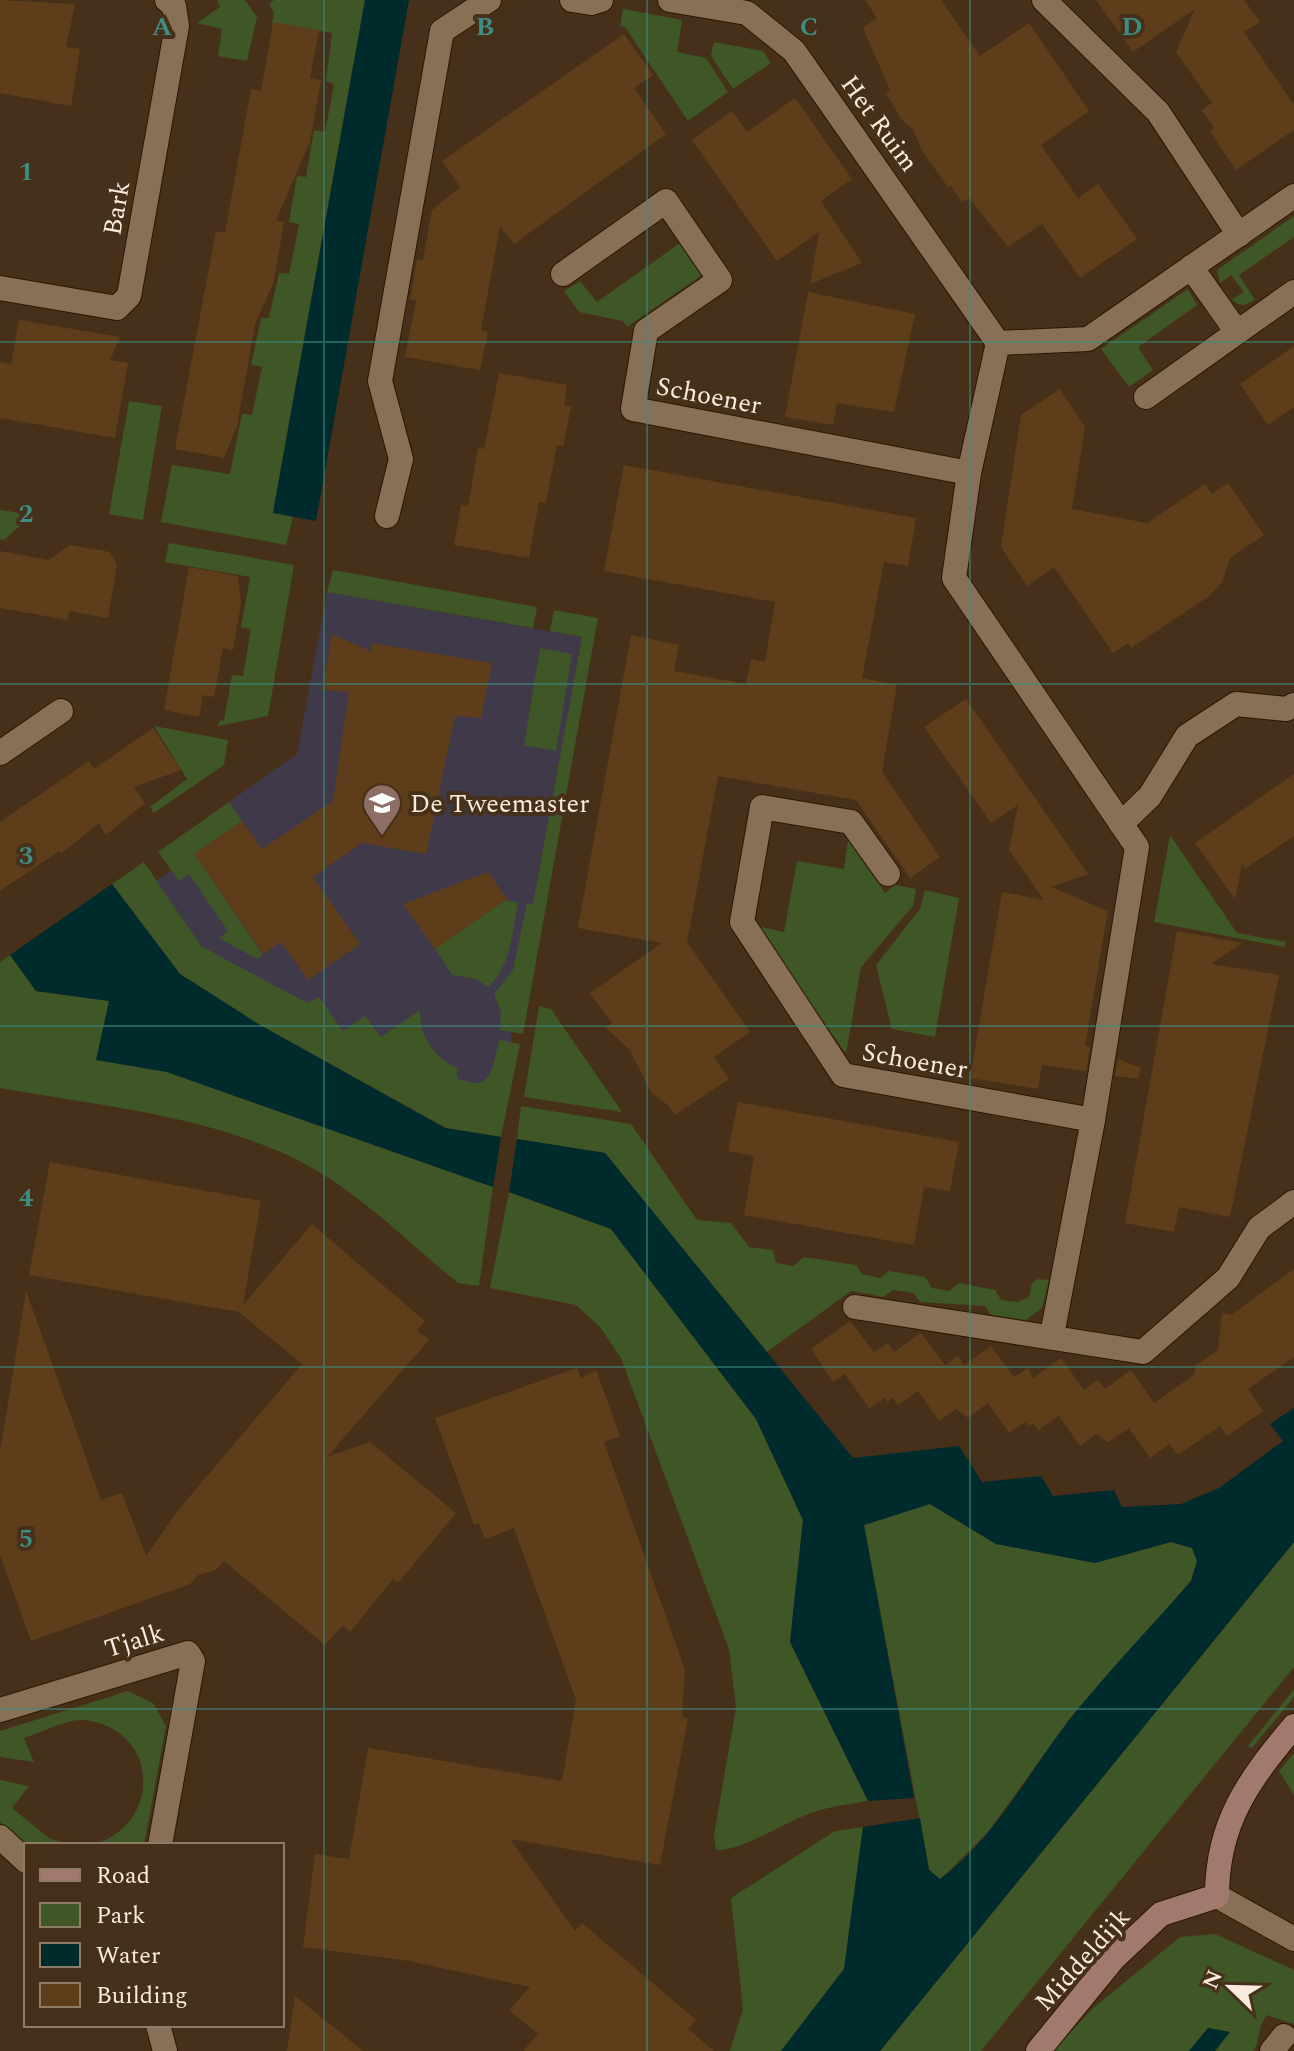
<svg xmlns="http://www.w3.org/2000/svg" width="1294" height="2051" font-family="Spectral,serif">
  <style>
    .industrial { fill: #40394a }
    .green { fill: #3f5626 }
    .water { fill: #002b2d }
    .building { fill: #5e3e1a }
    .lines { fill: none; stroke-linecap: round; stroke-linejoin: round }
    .street-casing { stroke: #2b1801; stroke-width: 26 }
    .secondary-casing { stroke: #2b1801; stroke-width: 26 }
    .street { stroke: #887056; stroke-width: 24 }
    .secondary { stroke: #a2796d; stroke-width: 24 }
    .grid { fill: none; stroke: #3e8d84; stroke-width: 2; stroke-opacity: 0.55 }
    .labels { text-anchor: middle; stroke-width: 8; stroke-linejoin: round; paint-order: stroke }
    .street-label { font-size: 26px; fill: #f9ebdd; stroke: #463019 }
    .poi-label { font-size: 26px; fill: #f9ebdd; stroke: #463019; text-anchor: start }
    .grid-label { font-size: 26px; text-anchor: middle; font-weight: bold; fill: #3e8d84; stroke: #463019; stroke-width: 8; stroke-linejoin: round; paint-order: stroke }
  </style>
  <rect width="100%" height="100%" fill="#463019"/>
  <!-- industrial -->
  <path class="industrial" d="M327,592L582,637L510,1032L512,1042L503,1096L463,1103L195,945L152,884L241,820L229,802L297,754Z"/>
  <!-- green -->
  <g class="green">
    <path d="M217,0H245L257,17L247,61L218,56L222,29L197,23L220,7Z"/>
    <path d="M274,0H365L273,512L293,517L286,545L161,522L172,465L230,474L242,414L252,415L262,367L251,365L261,318H269L279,273L289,274L299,224L289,222L297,176L306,177L314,130L325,132L334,84L326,81L332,33L272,23L274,13L269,4Z"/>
    <path d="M623,9L682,20L677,52L706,58L728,92L688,121L625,27L620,26Z"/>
    <path d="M714,42L763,51L771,63L733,89L711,56Z"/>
    <path d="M1294,216V237L1239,275L1255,300C1246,305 1240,308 1232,299L1244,292L1231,275L1220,283L1217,270Z"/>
    <path d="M680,243L702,275L627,327L623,321L579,312L564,291L580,281L597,302Z"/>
    <path d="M1188,289L1197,305L1138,347L1153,370L1129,387L1101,349Z"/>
    <path d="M129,401L162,406L143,520L109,514Z"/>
    <path d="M0,510L28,514V519L4,540L0,539Z"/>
    <path d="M169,543L294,565L268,716L218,726L220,720L224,721L232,675L243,676L251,629L241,627L250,577L165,562Z"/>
    <path d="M333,570L537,607L533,628L327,592Z"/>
    <path d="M554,610L598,618L523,1034L500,1030L501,1011L494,994L513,970L527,903L533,904L582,637L550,631Z"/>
    <path d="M540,648L572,654L556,751L524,745Z"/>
    <path d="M154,726L228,740L224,765L154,813L150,807L187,779Z"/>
    <path d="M229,802L242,821L194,854L263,955L257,959L219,938L228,931L189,874L179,881L158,852Z"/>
    <path d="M1170,835L1237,933L1286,942L1284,947L1154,922Z"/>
    <path d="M848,840L885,893L895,885L916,889L913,906L861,967L846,1054L757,926L784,932L797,861L844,869Z"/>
    <path d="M144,862L201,946L307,1003L319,997L343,1031L365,1016L381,1037L420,1010C420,1036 433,1057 457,1068V1078C493,1095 493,1065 499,1040L520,1044L501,1137L446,1128L260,1025L180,974L112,884Z"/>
    <path d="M925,890L959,898L935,1037L892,1029L876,965L920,909Z"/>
    <path d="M505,900L518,902C512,932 512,965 488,987L476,979L452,975L435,948Z"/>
    <path d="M10,955L36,991L109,1001L97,1060L167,1072L493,1187L479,1286L458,1283C411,1245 366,1199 314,1169C224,1117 101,1106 0,1088V962Z"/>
    <path d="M539,1006L551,1009L622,1112L524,1097Z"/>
    <path d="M521,1106L631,1124L697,1220L731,1223L749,1247L773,1250L776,1263L793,1266L804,1257L856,1265L862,1274L880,1278L889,1271L925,1277L932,1288L949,1291L959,1283L995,1290L1001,1300L1018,1302L1029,1297L1032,1283L1038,1279L1049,1280L1042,1308L1026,1320L991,1315L985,1306L920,1302L914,1293L893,1290L883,1297L851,1291L767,1352L605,1153L517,1139Z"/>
    <path d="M509,1192L611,1229L756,1419L803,1520L790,1642L868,1801C851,1804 833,1806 817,1811C787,1820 742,1852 716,1850L714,1835L736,1708L729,1649L621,1358L600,1327L576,1305L490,1288Z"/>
    <path d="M930,1504L996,1544L1095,1563L1171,1542L1192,1548L1197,1561L1191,1581L1071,1717L988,1832L940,1880L929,1870L864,1525Z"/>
    <path d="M1294,1542V1667L981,2051H880Z"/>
    <path d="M1294,1689V1697L1252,1748L1248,1746Z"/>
    <path d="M128,1691L153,1703L166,1726L144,1845H93C166,1822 157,1726 83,1720C66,1719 41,1733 24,1738L34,1762L0,1757V1731Z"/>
    <path d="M1294,1753V1795L1279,1771Z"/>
    <path d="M0,1780L29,1786L12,1808L49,1838L72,1845H27L0,1822Z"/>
    <path d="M863,1827L844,1969L781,2051H730L743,2009L731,1898L835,1831Z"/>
    <path d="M1215,1934L1294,1970V2024L1267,2015C1256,2029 1261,2041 1253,2051H1215L1229,2032L1208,2028L1189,2051H1053L1092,2009L1180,1937Z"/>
  </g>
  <!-- water -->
  <g class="water">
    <path d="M365,0H409L316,521L273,513Z"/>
    <path d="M112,884L180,974L260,1025L445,1128L501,1137L493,1187L167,1072L96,1060L109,1001L36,991L10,955Z"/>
    <path d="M517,1139L605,1153L853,1458L959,1446L982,1482L1041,1476L1053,1496L1114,1490L1122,1507L1181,1504L1219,1488L1283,1441L1270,1424L1294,1408V1542L880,2051H781L844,1969L863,1827L920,1818L929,1870L940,1879C995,1838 1028,1773 1070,1719C1108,1671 1151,1627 1191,1581L1197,1561L1192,1548L1171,1542L1095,1563L996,1544L930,1504L864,1525L914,1798L868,1801L790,1642L803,1520L756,1419L611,1229L509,1192Z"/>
    <path d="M1208,2028L1230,2032L1215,2051H1189Z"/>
  </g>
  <!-- building -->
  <g class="building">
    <path d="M0,0L75,4L66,47L80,49L71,106L0,93Z"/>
    <path d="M865,0H941L980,56L1029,23L1089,111L1041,145L1078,198L1098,184L1137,239L1080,278L1042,224L1008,247L969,198L962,202L951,186L948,187L924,154L913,130L901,119L886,93L890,90L863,28L877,18Z"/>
    <path d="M1096,0H1244L1260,22L1244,32L1294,105V130L1236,170L1210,132L1214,128L1202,110L1212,103L1176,52L1195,9L1133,52Z"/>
    <path d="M273,22L319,30L310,78L321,80L310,142L276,220L284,222L274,281L255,325L237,426L224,458L175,449L216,231L225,233L251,89L261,91Z"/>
    <path d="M624,34L653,75L634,88L666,134L514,244L500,226L481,330L488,332L480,370L405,357L416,300L410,299L416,264L417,259L423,260L432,210L460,187L442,161Z"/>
    <path d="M795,98L852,179L821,201L862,263L810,284L819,232L777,261L692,140L732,111L747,132Z"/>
    <path d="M808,292L915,314L894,412L837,403L833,425L785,417Z"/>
    <path d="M19,320L120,337L110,360L128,363L115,438L0,418V362L11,364Z"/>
    <path d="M1294,346V407L1268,425L1240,384Z"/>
    <path d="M499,373L567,385L564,405L571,407L563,446L557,445L546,503L539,502L529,558L454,545L461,505L468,506L478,448L484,449Z"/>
    <path d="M1060,389L1085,427L1072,509L1147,523L1205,484L1212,494L1228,483L1264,535L1230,558L1222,582L1209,596L1131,648L1128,643L1113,653L1054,567L1027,586L1001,547L1021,415Z"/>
    <path d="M624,465L916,518L908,566L884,562L862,678L897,685L882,772L940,857L910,878L856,800L718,776L687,942L750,1032L714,1057L729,1079L675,1115L668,1105L652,1094L629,1049L605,1027L612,1023L590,993L662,943L578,928L631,635L679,645L674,671L746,684L751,659L765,662L775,602L604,571Z"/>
    <path d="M70,545L110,552L117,564L108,618L69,611L68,620L0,608V551L49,560Z"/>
    <path d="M189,567L238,576L241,604L233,650L223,648L214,697L203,695L199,717L164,710Z"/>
    <path d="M332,634L372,652L371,643L492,663L481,718L455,716L426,854L362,843L313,877L360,944L308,980L281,942L263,954L194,854L242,821L262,849L333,801L349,692L322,690Z"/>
    <path d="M966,699L1088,874L1051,887L1108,911L1085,1045L1090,1047L1086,1071L1042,1065L1038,1089L970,1078L1002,892L1044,900L1009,850L1018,805L991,823L924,727Z"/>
    <path d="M153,728L181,770L134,787L145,803L106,835L99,823L61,854L59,851L0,891V822L89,761L94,769Z"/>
    <path d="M1294,774V836L1245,869L1242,864L1235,899L1195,843Z"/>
    <path d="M488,872L507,899L435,949L403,904Z"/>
    <path d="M1177,931L1242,943L1211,964L1279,975L1230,1217L1179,1207L1174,1232L1125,1223Z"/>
    <path d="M1118,1059L1141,1068L1138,1079L1115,1076Z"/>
    <path d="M738,1102L959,1142L950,1191L924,1187L914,1245L744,1215L754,1156L728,1151Z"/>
    <path d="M50,1162L261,1201L243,1305L312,1224L425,1321L417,1330L429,1340L327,1457L370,1442L456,1513L398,1583L393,1579L350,1632L343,1625L325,1645L224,1561L216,1570L198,1575L190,1584L31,1641L0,1555V1452L26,1291L101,1500L122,1493L146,1556L179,1509L302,1364L239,1312L29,1275Z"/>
    <path d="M1294,1269V1357L1248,1389L1263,1411L1227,1436L1220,1426L1178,1455L1169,1444L1150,1458L1129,1428L1108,1442L1096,1434L1080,1446L1059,1416L1038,1430L1033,1423L1029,1426L1025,1422L1009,1433L988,1403L968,1418L956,1409L939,1421L918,1391L898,1405L893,1398L887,1402L885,1398L869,1408L845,1374L833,1382L811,1349L850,1321L874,1352L888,1343L894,1352L921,1333L945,1365L958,1356L964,1365L991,1346L1014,1377L1028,1368L1033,1378L1061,1358L1084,1390L1098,1380L1105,1389L1131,1370L1154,1403L1194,1375L1196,1365L1218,1350L1222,1313L1231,1315Z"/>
    <path d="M577,1368L581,1378L596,1370L620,1436L604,1442L685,1670L682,1717L688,1718L660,1865L510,1839L575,1931L582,1923L696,2020L688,2029L714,2051H523L538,2034L509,2010L530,1987L409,1961L303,1947L315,1854L349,1859L368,1748L562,1781L576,1700L514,1528L485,1539L479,1523L474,1525L435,1418Z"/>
    <path d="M295,1996L363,2051H287Z"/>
  </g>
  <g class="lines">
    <!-- street casing -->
    <g class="street-casing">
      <g id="street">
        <path d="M572,0L591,3L601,0"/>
        <path d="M670,0L747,13L794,51L998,343"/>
        <path d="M1044,0L1158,112L1239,235"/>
        <path d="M1191,267L1237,332"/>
        <path d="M563,274L666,201L720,280L646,331L633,409L969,473"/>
        <path d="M0,288L117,308L129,296L177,26L174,6L167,0"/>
        <path d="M1146,397L1294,292"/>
        <path d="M387,516L401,459L380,381L442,31L489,0"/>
        <path d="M0,753L61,711"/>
        <path d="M1121,824L1150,796L1187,736L1236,704L1286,709L1294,705"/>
        <path d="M888,874L851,822L762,807L742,922L843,1075L1093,1120"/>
        <path d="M855,1307L1143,1352L1228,1278L1259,1228L1294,1202"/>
        <path d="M1052,1335L1093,1120L1137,847L954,578L969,473L998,343L1088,339L1294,196"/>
        <path d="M0,1710L188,1653L193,1661L160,1845"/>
        <path d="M0,1837L26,1861"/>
        <path d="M1217,1896L1294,1939"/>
        <path d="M158,2025L165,2051"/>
        <path d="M1272,2051L1284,2036"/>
      </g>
    </g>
    <!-- secondary casing -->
    <g class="secondary-casing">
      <path id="secondary" d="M1038,2051L1114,1958L1161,1914L1217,1896C1217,1822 1249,1780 1294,1726"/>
    </g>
    <!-- street -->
    <use href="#street" class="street"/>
    <!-- secondary -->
    <use href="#secondary" class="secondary"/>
  </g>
  <!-- grid -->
  <path class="grid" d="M324,0V2051M647,0V2051M970,0V2051M0,342H1294M0,684H1294M0,1026H1294M0,1367H1294M0,1709H1294"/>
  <!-- icons -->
  <defs>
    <g id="school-pin" transform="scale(2)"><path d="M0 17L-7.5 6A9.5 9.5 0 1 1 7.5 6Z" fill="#8d6e63" stroke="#463019"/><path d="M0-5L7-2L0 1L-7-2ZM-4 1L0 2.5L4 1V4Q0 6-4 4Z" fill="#fff"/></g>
  </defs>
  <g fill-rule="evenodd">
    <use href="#school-pin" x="382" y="803"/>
  </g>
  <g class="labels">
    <!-- street labels -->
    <g class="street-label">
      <text transform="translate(880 123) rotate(54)" y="9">Het Ruim</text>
      <text transform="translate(116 208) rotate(-80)" y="9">Bark</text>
      <text transform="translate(709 395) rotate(11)" y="9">Schoener</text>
      <text transform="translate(915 1060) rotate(10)" y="9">Schoener</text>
      <text transform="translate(134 1640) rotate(-17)" y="9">Tjalk</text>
      <text transform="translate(1082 1959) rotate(-48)" y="9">Middeldijk</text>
    </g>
    <!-- poi labels -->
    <g class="poi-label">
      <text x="410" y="812">De Tweemaster</text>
    </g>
  </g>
  <g class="grid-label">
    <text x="162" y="35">A</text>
    <text x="485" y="35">B</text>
    <text x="809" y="35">C</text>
    <text x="1132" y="35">D</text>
    <text x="26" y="180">1</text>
    <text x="26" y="522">2</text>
    <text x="26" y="864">3</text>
    <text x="26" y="1206">4</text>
    <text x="26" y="1547">5</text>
  </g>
  <!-- legend -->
  <rect x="24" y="1843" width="260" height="184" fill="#463019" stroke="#8e7b67" stroke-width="2"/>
  <rect x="40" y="1869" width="40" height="12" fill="#a2796d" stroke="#8e7b67" stroke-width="2"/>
  <text x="96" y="1883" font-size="24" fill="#f9ebdd">Road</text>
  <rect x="40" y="1903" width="40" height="24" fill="#3f5626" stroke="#8e7b67" stroke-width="2"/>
  <text x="96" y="1923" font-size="24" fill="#f9ebdd">Park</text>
  <rect x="40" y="1943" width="40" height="24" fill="#002b2d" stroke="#8e7b67" stroke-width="2"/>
  <text x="96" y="1963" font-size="24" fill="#f9ebdd">Water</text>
  <rect x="40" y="1983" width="40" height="24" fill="#5e3e1a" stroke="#8e7b67" stroke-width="2"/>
  <text x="96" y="2003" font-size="24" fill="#f9ebdd">Building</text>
  <!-- north arrow -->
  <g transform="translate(1230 1987) rotate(293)" stroke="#463019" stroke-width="6" paint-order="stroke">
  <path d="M0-6L14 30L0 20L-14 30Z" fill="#f9ebdd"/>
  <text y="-12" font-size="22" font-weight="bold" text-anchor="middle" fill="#f9ebdd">N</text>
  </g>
</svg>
